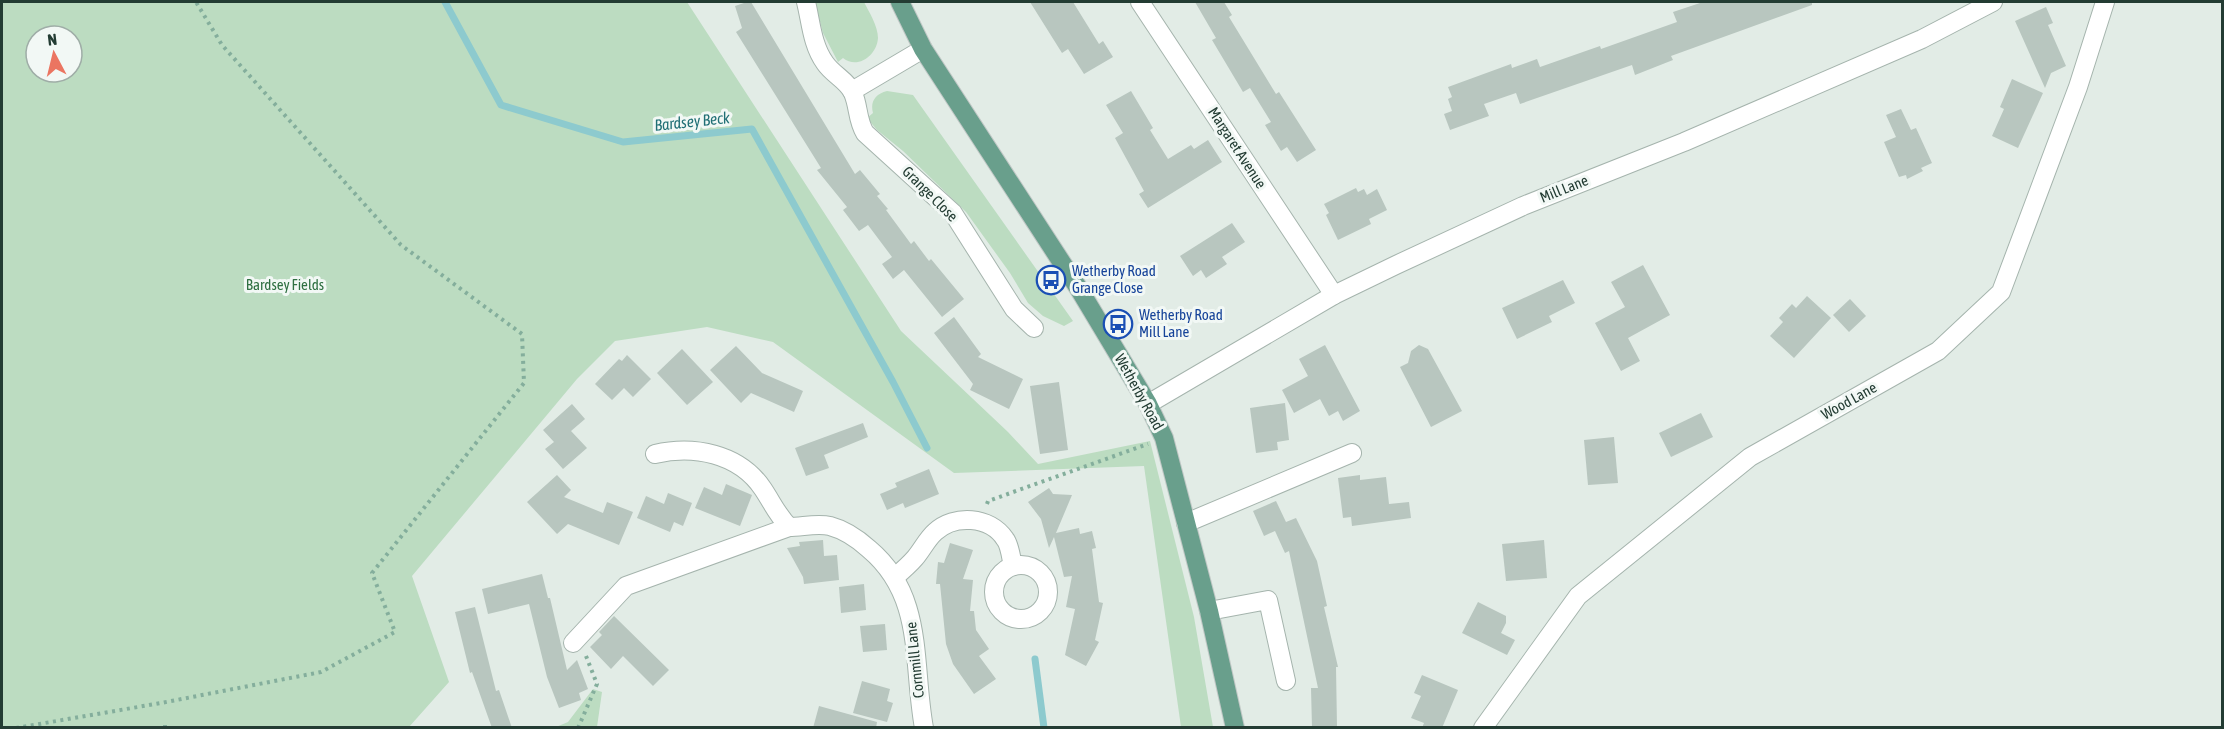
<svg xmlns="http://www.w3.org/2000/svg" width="2224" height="729" font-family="'Asap Condensed',sans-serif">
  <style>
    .green { fill: #bcdcc1; fill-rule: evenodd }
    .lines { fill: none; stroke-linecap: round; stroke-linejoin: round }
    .stream { stroke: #8dcace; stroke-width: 7 }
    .building { fill: #b8c6bf }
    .minor-casing { stroke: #a5b4ad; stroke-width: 20 }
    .major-casing { stroke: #c1c8c6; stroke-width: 20 }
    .path { stroke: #84ae9c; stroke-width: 4; stroke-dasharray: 3 4.5; stroke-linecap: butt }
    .minor { stroke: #fff; stroke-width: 18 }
    .major { stroke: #699f8c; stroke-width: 18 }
    .labels { text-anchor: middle; stroke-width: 6; stroke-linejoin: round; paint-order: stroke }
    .street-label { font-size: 15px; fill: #233c33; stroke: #f2f8f5 }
    .transit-label { font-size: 15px; fill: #164399; stroke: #f2f8f5; text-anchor: start }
    .park-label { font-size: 15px; fill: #2f7042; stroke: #f2f8f5 }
    .water-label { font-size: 16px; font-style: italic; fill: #206f75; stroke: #f2f8f5 }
  </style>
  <rect width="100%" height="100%" fill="#e2ece6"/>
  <!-- green -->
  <g class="green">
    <path d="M2,2H687L901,331L1008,432L1038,464L1150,441L1194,617L1213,727H1181L1144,466L954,473L773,342L707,327L615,341L577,379L412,576L449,682L409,727H2ZM36,36H72V72H36Z"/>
    <path d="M815,2H864C869,12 878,26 878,38C877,55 858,70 843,58L838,62L823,33Z"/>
    <path d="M887,91L913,95L1073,321L1064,326L1043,316L1028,303L1010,273L966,212L903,151L877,130L867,118L873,113C870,102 875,94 887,91Z"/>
    <path d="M593,689L602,692L597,727H556L568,722Z"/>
  </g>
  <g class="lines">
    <!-- stream -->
    <g class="stream">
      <path d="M445,2L501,105L623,142L752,129L893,382L927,448"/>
      <path d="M1035,659L1044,728"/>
    </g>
  </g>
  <!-- building -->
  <g class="building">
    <path d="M747,2H751L855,174L860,170L880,194L877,196L888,209L886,210L911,244L914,241L929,261L931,259L964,299L942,317L904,270L893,279L882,264L892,257L868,225L859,231L843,210L847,207L817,170L821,168L736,32L742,28L735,6Z"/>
    <path d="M1030,2H1073L1099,44L1103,41L1113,57L1084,74L1068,49L1062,53Z"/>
    <path d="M1195,2H1224L1232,15L1229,17L1276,94L1279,92L1316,150L1297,162L1287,147L1281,151L1265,125L1271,122L1250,88L1243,92L1212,40L1216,38Z"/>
    <path d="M1703,2H1812V5L1671,56L1673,60L1635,75L1632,65L1520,104L1516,93L1484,104L1489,116L1450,130L1444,114L1452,111L1448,99L1452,97L1448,87L1511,64L1512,68L1537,59L1540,67L1600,46L1601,49L1677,22L1673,12Z"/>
    <path d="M2046,7L2053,23L2048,25L2066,66L2051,73L2045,88L2015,21Z"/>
    <path d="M2012,79L2043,93L2018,148L1992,136L2004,109L2000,107Z"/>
    <path d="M1131,91L1153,128L1150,130L1168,159L1191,145L1194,149L1208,140L1222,162L1148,208L1139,194L1144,191L1115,138L1123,133L1106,105Z"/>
    <path d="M1901,109L1911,130L1916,128L1932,163L1921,168L1923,171L1907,179L1906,175L1899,177L1884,142L1896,137L1886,115Z"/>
    <path d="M1356,188L1358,192L1364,189L1367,195L1377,189L1387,210L1369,219L1371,224L1338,240L1326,215L1329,213L1324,204Z"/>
    <path d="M1232,223L1245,242L1222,257L1227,264L1206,278L1201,270L1193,276L1180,256Z"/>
    <path d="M1643,265L1670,315L1628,338L1640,361L1621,371L1595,323L1625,307L1611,282Z"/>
    <path d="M1563,280L1575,303L1549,316L1552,322L1517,339L1502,308Z"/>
    <path d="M1807,296L1831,318L1794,358L1770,336L1783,322L1779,318L1792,304L1796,308Z"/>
    <path d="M1850,299L1866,316L1849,332L1833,315Z"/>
    <path d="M954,317L981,354L978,357L1023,379L1009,409L970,390L973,384L934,333Z"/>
    <path d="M1325,345L1360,411L1343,421L1338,411L1329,416L1320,399L1294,413L1282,390L1308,376L1299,359Z"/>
    <path d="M1419,345L1428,349L1462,411L1431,427L1400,367L1408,363L1411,351Z"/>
    <path d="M736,346L762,373L803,391L794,412L751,393L741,403L710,370Z"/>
    <path d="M682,349L713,382L687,405L657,373Z"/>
    <path d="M627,355L651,379L633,397L624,388L612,400L595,384L619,359L622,361Z"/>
    <path d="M1059,382L1068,450L1040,454L1030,386Z"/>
    <path d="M1285,403L1289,440L1277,442L1278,450L1256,453L1250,408Z"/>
    <path d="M572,404L585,419L571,431L587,448L563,469L545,449L554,442L543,430Z"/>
    <path d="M1701,413L1713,437L1671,457L1659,433Z"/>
    <path d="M863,423L868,437L824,455L829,468L806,476L795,448Z"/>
    <path d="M1614,437L1618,483L1588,485L1584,440Z"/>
    <path d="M929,469L939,494L905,508L903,503L887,510L880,494L897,487L895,483Z"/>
    <path d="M557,475L571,490L564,497L603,513L607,502L633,512L619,545L568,524L557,534L527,502Z"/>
    <path d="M1360,475V480L1386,477L1389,504L1409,502L1411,518L1352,526L1351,517L1343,518L1338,478Z"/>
    <path d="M726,484L752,495L740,526L695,508L704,487L722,495Z"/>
    <path d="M1049,488L1053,494L1072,495L1056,533L1079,528L1080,534L1092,531L1096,548L1092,549L1099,602L1103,603L1095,640L1099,642L1086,666L1065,655L1075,609L1066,607L1072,576L1064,577L1054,537L1049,548L1041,519L1028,502Z"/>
    <path d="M668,493L692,503L683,526L674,522L670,532L637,518L646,496L664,504Z"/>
    <path d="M1276,501L1286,522L1296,518L1317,561L1327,606L1324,607L1338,667H1336L1337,727L1312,728L1311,688H1318L1289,551L1285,553L1275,531L1264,536L1253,511Z"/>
    <path d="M823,540L824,556L837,555L839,580L804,584L803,577L787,548L800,546L799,542Z"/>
    <path d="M1544,540L1547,578L1506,581L1502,544Z"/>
    <path d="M950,543L973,550L963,579L973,580L970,611H974L976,630L989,649L979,656L996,679L974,694L953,664L946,644L940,584H936L938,562L944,563Z"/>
    <path d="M542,574L548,598H550L567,670L577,660L588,689L579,693L581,700L559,708L547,677L529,604L488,614L482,589Z"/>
    <path d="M864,584L866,610L841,613L839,587Z"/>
    <path d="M1478,602L1506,616V623L1501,633L1515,640L1507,655L1462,633Z"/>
    <path d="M475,607L496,691L499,690L512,728H492L472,672L470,673L455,612Z"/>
    <path d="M614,616L669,670L653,686L623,656L611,669L590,647L602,635L599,632Z"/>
    <path d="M885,624L887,650L863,652L860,626Z"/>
    <path d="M1422,675L1458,690L1442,728H1422L1424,723L1411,718L1421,696L1414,693Z"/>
    <path d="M862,681L890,689L887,701L893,703L887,722L853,713Z"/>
    <path d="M819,706L877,722L876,728H813Z"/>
  </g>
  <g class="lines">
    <!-- minor casing -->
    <g class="minor-casing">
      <g id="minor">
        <path d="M806,2C811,22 812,45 825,63C833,75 847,80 853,93C859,107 857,120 865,133L953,213L1014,309L1034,328"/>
        <path d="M1140,2L1334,295"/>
        <path d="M852,91L923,49"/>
        <path d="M1148,404L1334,295L1396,265L1523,206L1684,142L1922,39L1993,2"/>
        <path d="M655,454C693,445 739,453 763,489C773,504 776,513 789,527C802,527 817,523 830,526C845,530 858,539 869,549C925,596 912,663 924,728"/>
        <path d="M1186,523L1352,453"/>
        <circle cx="1021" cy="592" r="27"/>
        <path d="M895,577C902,571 909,565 915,558C922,550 927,539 935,532C954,514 990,516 1005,539C1010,545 1011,558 1013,566"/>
        <path d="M1209,611L1268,600L1286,681"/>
        <path d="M573,643L626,586L789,527"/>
        <path d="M1483,728L1578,596L1750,457L1938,351L2001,292L2078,87L2105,2"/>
      </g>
    </g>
    <!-- major casing -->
    <g class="major-casing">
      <path id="major" d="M900,2L923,49L1079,289L1148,404L1164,438L1209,611L1235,728"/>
    </g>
    <!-- path -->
    <g class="path">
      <path d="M987,504L988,501L1148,444"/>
      <path d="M16,728L161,703L321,672L395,632L372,573L524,383L522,334L401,245L222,45L196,2"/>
      <path d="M165,728V725"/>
      <path d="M578,728L597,684L586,656"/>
    </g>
    <!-- minor -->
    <use href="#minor" class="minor"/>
    <!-- major -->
    <use href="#major" class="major"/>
  </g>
  <!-- icons -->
  <defs>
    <g id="bus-ring" transform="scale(1.5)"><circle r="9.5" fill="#f2f8f5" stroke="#1a4fb4" stroke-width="1.5"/><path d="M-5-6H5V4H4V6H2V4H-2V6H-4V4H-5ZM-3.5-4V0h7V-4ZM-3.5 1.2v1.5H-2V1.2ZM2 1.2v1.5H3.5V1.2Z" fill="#1a4fb4"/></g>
  </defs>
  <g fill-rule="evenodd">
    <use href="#bus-ring" x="1051" y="280"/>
    <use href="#bus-ring" x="1118" y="324"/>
  </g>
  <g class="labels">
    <!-- street labels -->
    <g class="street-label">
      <text transform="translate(1237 148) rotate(57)" y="5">Margaret Avenue</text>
      <text transform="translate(1564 189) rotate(-22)" y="5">Mill Lane</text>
      <text transform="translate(930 194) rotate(45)" y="5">Grange Close</text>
      <text transform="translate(1139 392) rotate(61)" y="5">Wetherby Road</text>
      <text transform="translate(1849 401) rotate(-29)" y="5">Wood Lane</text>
      <text transform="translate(915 660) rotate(-96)" y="5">Cornmill Lane</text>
    </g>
    <!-- transit labels -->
    <g class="transit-label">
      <text x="1072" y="276">Wetherby Road<tspan x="1072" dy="17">Grange Close</tspan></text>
      <text x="1139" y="320">Wetherby Road<tspan x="1139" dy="17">Mill Lane</tspan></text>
    </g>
    <!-- park labels -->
    <g class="park-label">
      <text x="285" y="290">Bardsey Fields</text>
    </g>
    <!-- water labels -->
    <g class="water-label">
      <text transform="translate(692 121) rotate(-6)" y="6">Bardsey Beck</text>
    </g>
  </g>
  <!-- border -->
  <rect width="2224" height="729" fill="none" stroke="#233c33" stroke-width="6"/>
  <!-- north arrow -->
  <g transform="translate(54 54) rotate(353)"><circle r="28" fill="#f2f8f5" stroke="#9fada7" stroke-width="1.5"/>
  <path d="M0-4.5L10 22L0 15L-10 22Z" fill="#eb7561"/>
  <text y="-9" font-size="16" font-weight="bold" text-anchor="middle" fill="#233c33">N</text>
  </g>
</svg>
